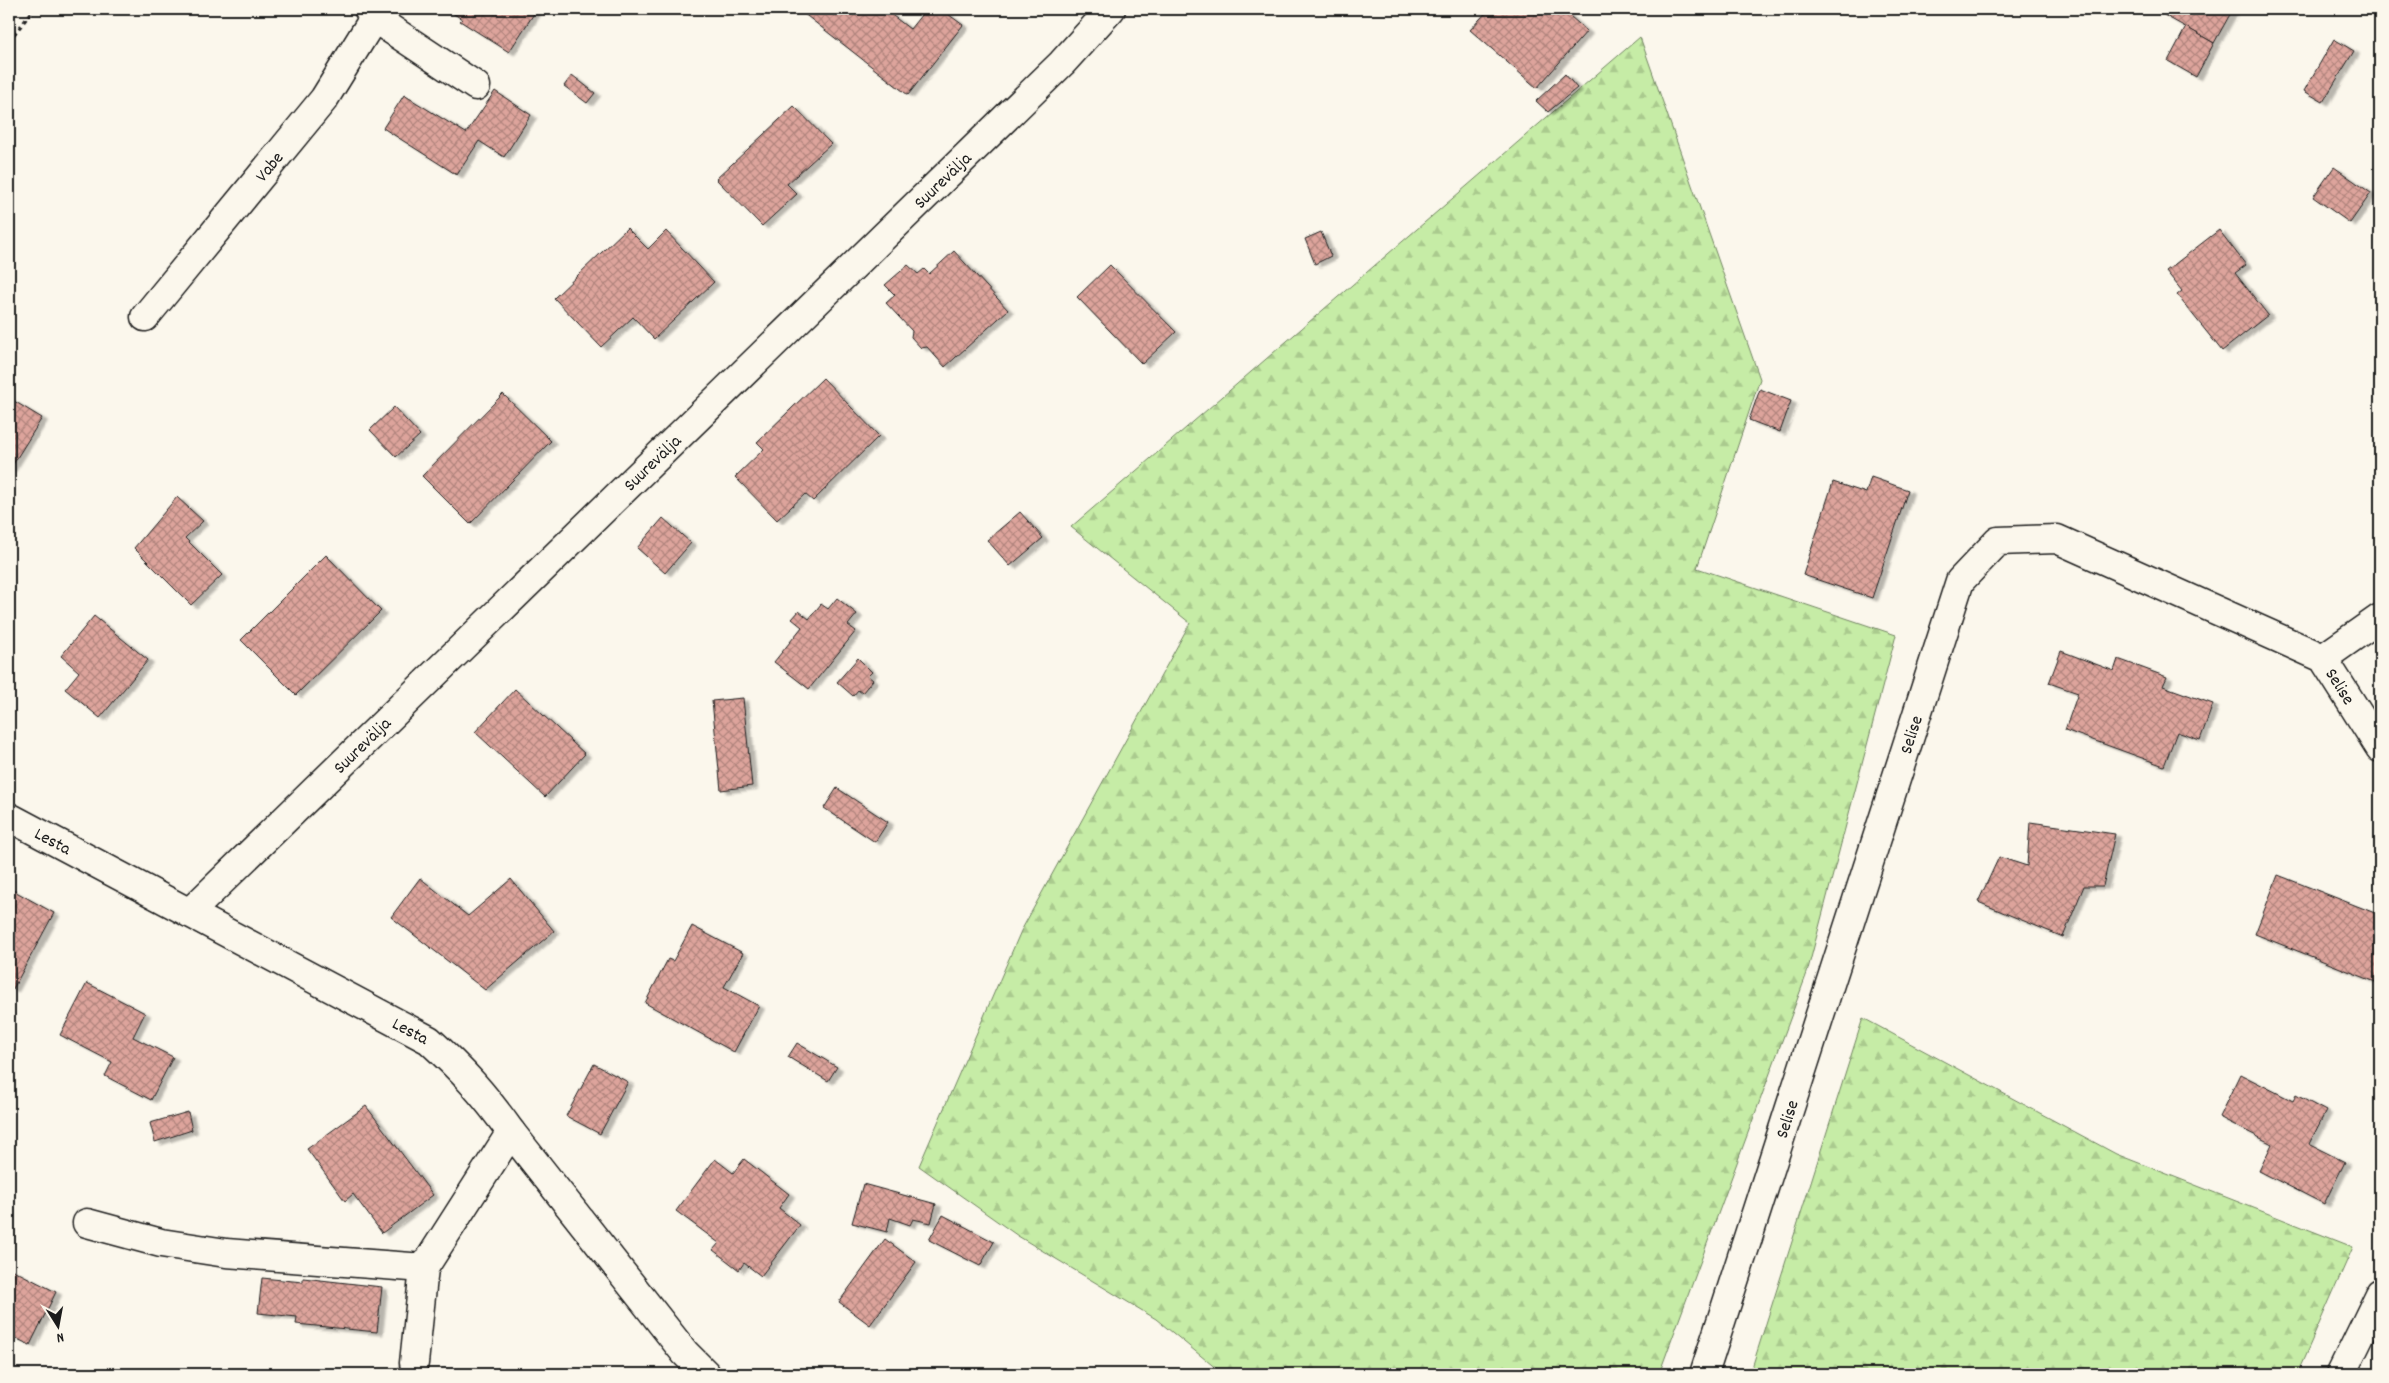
<svg xmlns="http://www.w3.org/2000/svg" width="2389" height="1383" font-family="Dekko,sans-serif">
  <style>
    .forest { fill: url(#forest-firs); stroke: #718461 }
    .building { fill: url(#building-cross-hatch); stroke: #1c1c1c; filter: url(#shadow) }
    .lines { fill: none; stroke-linecap: round; stroke-linejoin: round }
    .minor-casing { stroke: #1c1c1c; stroke-width: 31 }
    .path { stroke: #1c1c1c; stroke-width: 3; stroke-dasharray: 4 4; stroke-linecap: butt }
    .minor { stroke: #fbf7ec; stroke-width: 28 }
    .labels { text-anchor: middle; stroke-width: 4.5; stroke-linejoin: round; paint-order: stroke }
    .street-label { font-size: 18px; fill: #1c1c1c; stroke: #fbf7ec }
  </style>
  <defs>
    <pattern id="forest-firs" width="22" height="20" patternUnits="userSpaceOnUse" patternTransform="scale(1.25)"><rect width="22" height="20" fill="#c6eca6"/><path d="M5 1l3.5 6h-7zM16 11l3.5 6h-7z" fill="#aaca8e"/></pattern>
    <pattern id="building-cross-hatch" width="8" height="8" patternUnits="userSpaceOnUse" patternTransform="scale(1.25)"><rect width="8" height="8" fill="#dda49c"/><path d="M0 0l8 8M0 8l8-8" fill="none" stroke="#b2857e"/></pattern>
    <filter id="shadow"><feDropShadow dx="5.5" dy="3" stdDeviation="1" flood-color="#0004"/></filter>
  </defs>
  <rect width="100%" height="100%" fill="#fbf7ec"/>
  <filter id="ink" filterUnits="userSpaceOnUse"><feTurbulence type="fractalNoise" baseFrequency=".02" numOctaves="2"/><feDisplacementMap in="SourceGraphic" scale="10" xChannelSelector="R" yChannelSelector="G"/><feConvolveMatrix kernelMatrix="1 2 1 2 8 2 1 2 1" color-interpolation-filters="sRGB"/></filter>
  <g filter="url(#ink)">
    <!-- forest -->
    <g class="forest">
      <path d="M1640,37L1760,379L1697,568L1896,635L1807,973L1659,1374H1223L1156,1319L1018,1236L919,1166L1021,931L1190,623L1071,527Z"/>
      <path d="M1863,1018L2116,1154L2353,1247L2297,1374H1750Z"/>
    </g>
    <!-- building -->
    <g class="building">
      <path d="M446,9H537L509,52L460,21L462,19Z"/>
      <path d="M798,9H884L910,29L926,9H941L963,25L908,95Z"/>
      <path d="M1489,9H1562L1587,31L1537,88L1470,30Z"/>
      <path d="M2167,9H2233L2214,43L2164,15Z"/>
      <path d="M2186,27L2214,43L2196,77L2168,61Z"/>
      <path d="M2334,39L2354,51L2323,102L2304,91Z"/>
      <path d="M1565,74L1577,88L1548,112L1536,101Z"/>
      <path d="M572,75L595,93L587,103L564,86Z"/>
      <path d="M495,91L531,115L504,157L479,141L457,175L383,128L404,95L466,133Z"/>
      <path d="M794,106L831,144L787,184L797,194L762,226L716,179Z"/>
      <path d="M2334,167L2371,193L2350,223L2313,197Z"/>
      <path d="M627,228L648,249L666,231L714,282L654,339L633,317L601,347L554,298Z"/>
      <path d="M2219,230L2246,265L2235,273L2268,315L2222,351L2177,295L2182,291L2166,271Z"/>
      <path d="M1321,232L1331,256L1315,264L1305,239Z"/>
      <path d="M954,251L1008,310L945,367L927,347L921,348L911,337L912,331L886,303L895,295L885,285L908,265L918,274L924,269L929,274Z"/>
      <path d="M1110,265L1176,332L1142,364L1077,297Z"/>
      <path d="M823,378L879,436L813,501L805,494L777,520L735,477L764,449L757,442Z"/>
      <path d="M1760,389L1791,401L1780,432L1749,420Z"/>
      <path d="M503,394L551,441L470,524L422,476Z"/>
      <path d="M9,398L42,418L10,469L9,468Z"/>
      <path d="M394,407L420,435L396,457L370,430Z"/>
      <path d="M1871,477L1908,490L1872,598L1803,575L1833,482L1866,493Z"/>
      <path d="M177,497L203,521L185,538L222,575L191,605L134,548Z"/>
      <path d="M1020,512L1043,538L1010,566L987,540Z"/>
      <path d="M663,518L691,543L665,573L637,548Z"/>
      <path d="M326,555L381,611L296,695L241,640Z"/>
      <path d="M837,598L857,614L848,625L856,631L809,689L774,662L802,627L792,619L799,611L809,619L821,604L828,609Z"/>
      <path d="M94,616L148,660L100,718L65,689L79,672L61,656Z"/>
      <path d="M2061,651L2114,671L2118,659L2167,677L2163,686L2213,704L2200,740L2177,732L2164,766L2065,730L2078,693L2049,683Z"/>
      <path d="M858,658L872,672L868,676L873,680L862,693L858,690L853,696L837,682Z"/>
      <path d="M515,689L585,754L545,797L475,732Z"/>
      <path d="M743,698L752,786L721,790L712,701Z"/>
      <path d="M837,788L888,822L875,842L824,808Z"/>
      <path d="M2030,822L2115,834L2103,886H2084L2063,937L1978,902L1999,857L2027,866Z"/>
      <path d="M2278,875L2380,915L2378,983L2255,934Z"/>
      <path d="M420,878L468,916L511,879L554,931L485,990L391,917Z"/>
      <path d="M9,888L54,913L13,989L9,987Z"/>
      <path d="M692,926L743,953L724,987L759,1006L734,1052L645,1003L668,959L673,961Z"/>
      <path d="M87,983L145,1013L133,1037L173,1057L151,1100L105,1076L112,1062L60,1035Z"/>
      <path d="M797,1043L837,1067L828,1081L788,1057Z"/>
      <path d="M594,1064L628,1082L600,1134L566,1116Z"/>
      <path d="M2240,1074L2293,1101L2296,1095L2326,1111L2309,1144L2345,1162L2324,1204L2259,1171L2272,1144L2219,1117Z"/>
      <path d="M366,1106L433,1195L382,1233L353,1194L345,1201L307,1149Z"/>
      <path d="M188,1112L192,1130L155,1142L150,1123Z"/>
      <path d="M715,1159L733,1173L744,1159L789,1194L779,1208L800,1225L761,1276L744,1263L739,1270L713,1250L719,1243L676,1211Z"/>
      <path d="M863,1184L936,1204L931,1223L913,1219L910,1225L890,1218L887,1232L852,1223Z"/>
      <path d="M943,1215L994,1242L980,1266L929,1240Z"/>
      <path d="M885,1239L916,1262L870,1325L839,1302Z"/>
      <path d="M9,1268L56,1292L30,1345L9,1335Z"/>
      <path d="M262,1278L303,1282V1278L382,1287L377,1332L296,1324L297,1317L258,1313Z"/>
    </g>
    <g class="lines">
      <!-- minor casing -->
      <g class="minor-casing">
        <g id="minor">
          <path d="M381,9L374,18L476,86"/>
          <path id="s1" d="M145,317L324,99L374,18L368,9"/>
          <path d="M2323,658L2380,618"/>
          <path id="s2" d="M9,817L429,1040C463,1071 484,1094 511,1132L685,1353L706,1374"/>
          <path id="s3" d="M189,913L1062,63L1111,9"/>
          <path d="M87,1223L161,1243L226,1253L424,1268"/>
          <path d="M414,1363L424,1268L511,1132"/>
          <path id="s4" d="M1704,1374L1960,581L1998,541L2057,539L2323,658L2380,748"/>
          <path d="M2341,1374L2380,1294"/>
        </g>
      </g>
      <!-- path -->
      <path class="path" d="M9,41L34,9"/>
      <!-- minor -->
      <use href="#minor" class="minor"/>
    </g>
  </g>
  <g class="labels">
    <!-- street labels -->
    <g class="street-label">
      <text dy="6" stroke="none"><textPath href="#s1" startOffset="195">Vabe</textPath></text>
      <text dy="6" stroke="none"><textPath href="#s3" startOffset="1051">Suurevälja</textPath></text>
      <text dy="6" stroke="none"><textPath href="#s3" startOffset="646">Suurevälja</textPath></text>
      <text dy="6" stroke="none"><textPath href="#s4" startOffset="1272">Selise</textPath></text>
      <text dy="6" stroke="none"><textPath href="#s4" startOffset="672">Selise</textPath></text>
      <text dy="6" stroke="none"><textPath href="#s3" startOffset="241">Suurevälja</textPath></text>
      <text dy="6" stroke="none"><textPath href="#s2" startOffset="50">Lesta</textPath></text>
      <text dy="6" stroke="none"><textPath href="#s2" startOffset="455">Lesta</textPath></text>
      <text dy="6" stroke="none"><textPath href="#s4" startOffset="268">Selise</textPath></text>
    </g>
  </g>
  <!-- margin -->
  <rect width="2389" height="1383" fill="none" stroke="#fbf7ec" stroke-width="30"/>
  <rect x="15" y="15" width="2359" height="1353" fill="none" stroke="#1c1c1c" stroke-width="2" filter="url(#ink)"/>
  <!-- north arrow -->
  <g transform="translate(58 1326) rotate(169)" stroke="#fbf7ec" stroke-width="4" paint-order="stroke">
  <path d="M0-4L9 19L0 12L-9 19Z" fill="#1c1c1c"/>
  <text y="-8" font-size="14" font-weight="bold" text-anchor="middle" fill="#1c1c1c">N</text>
  </g>
</svg>
